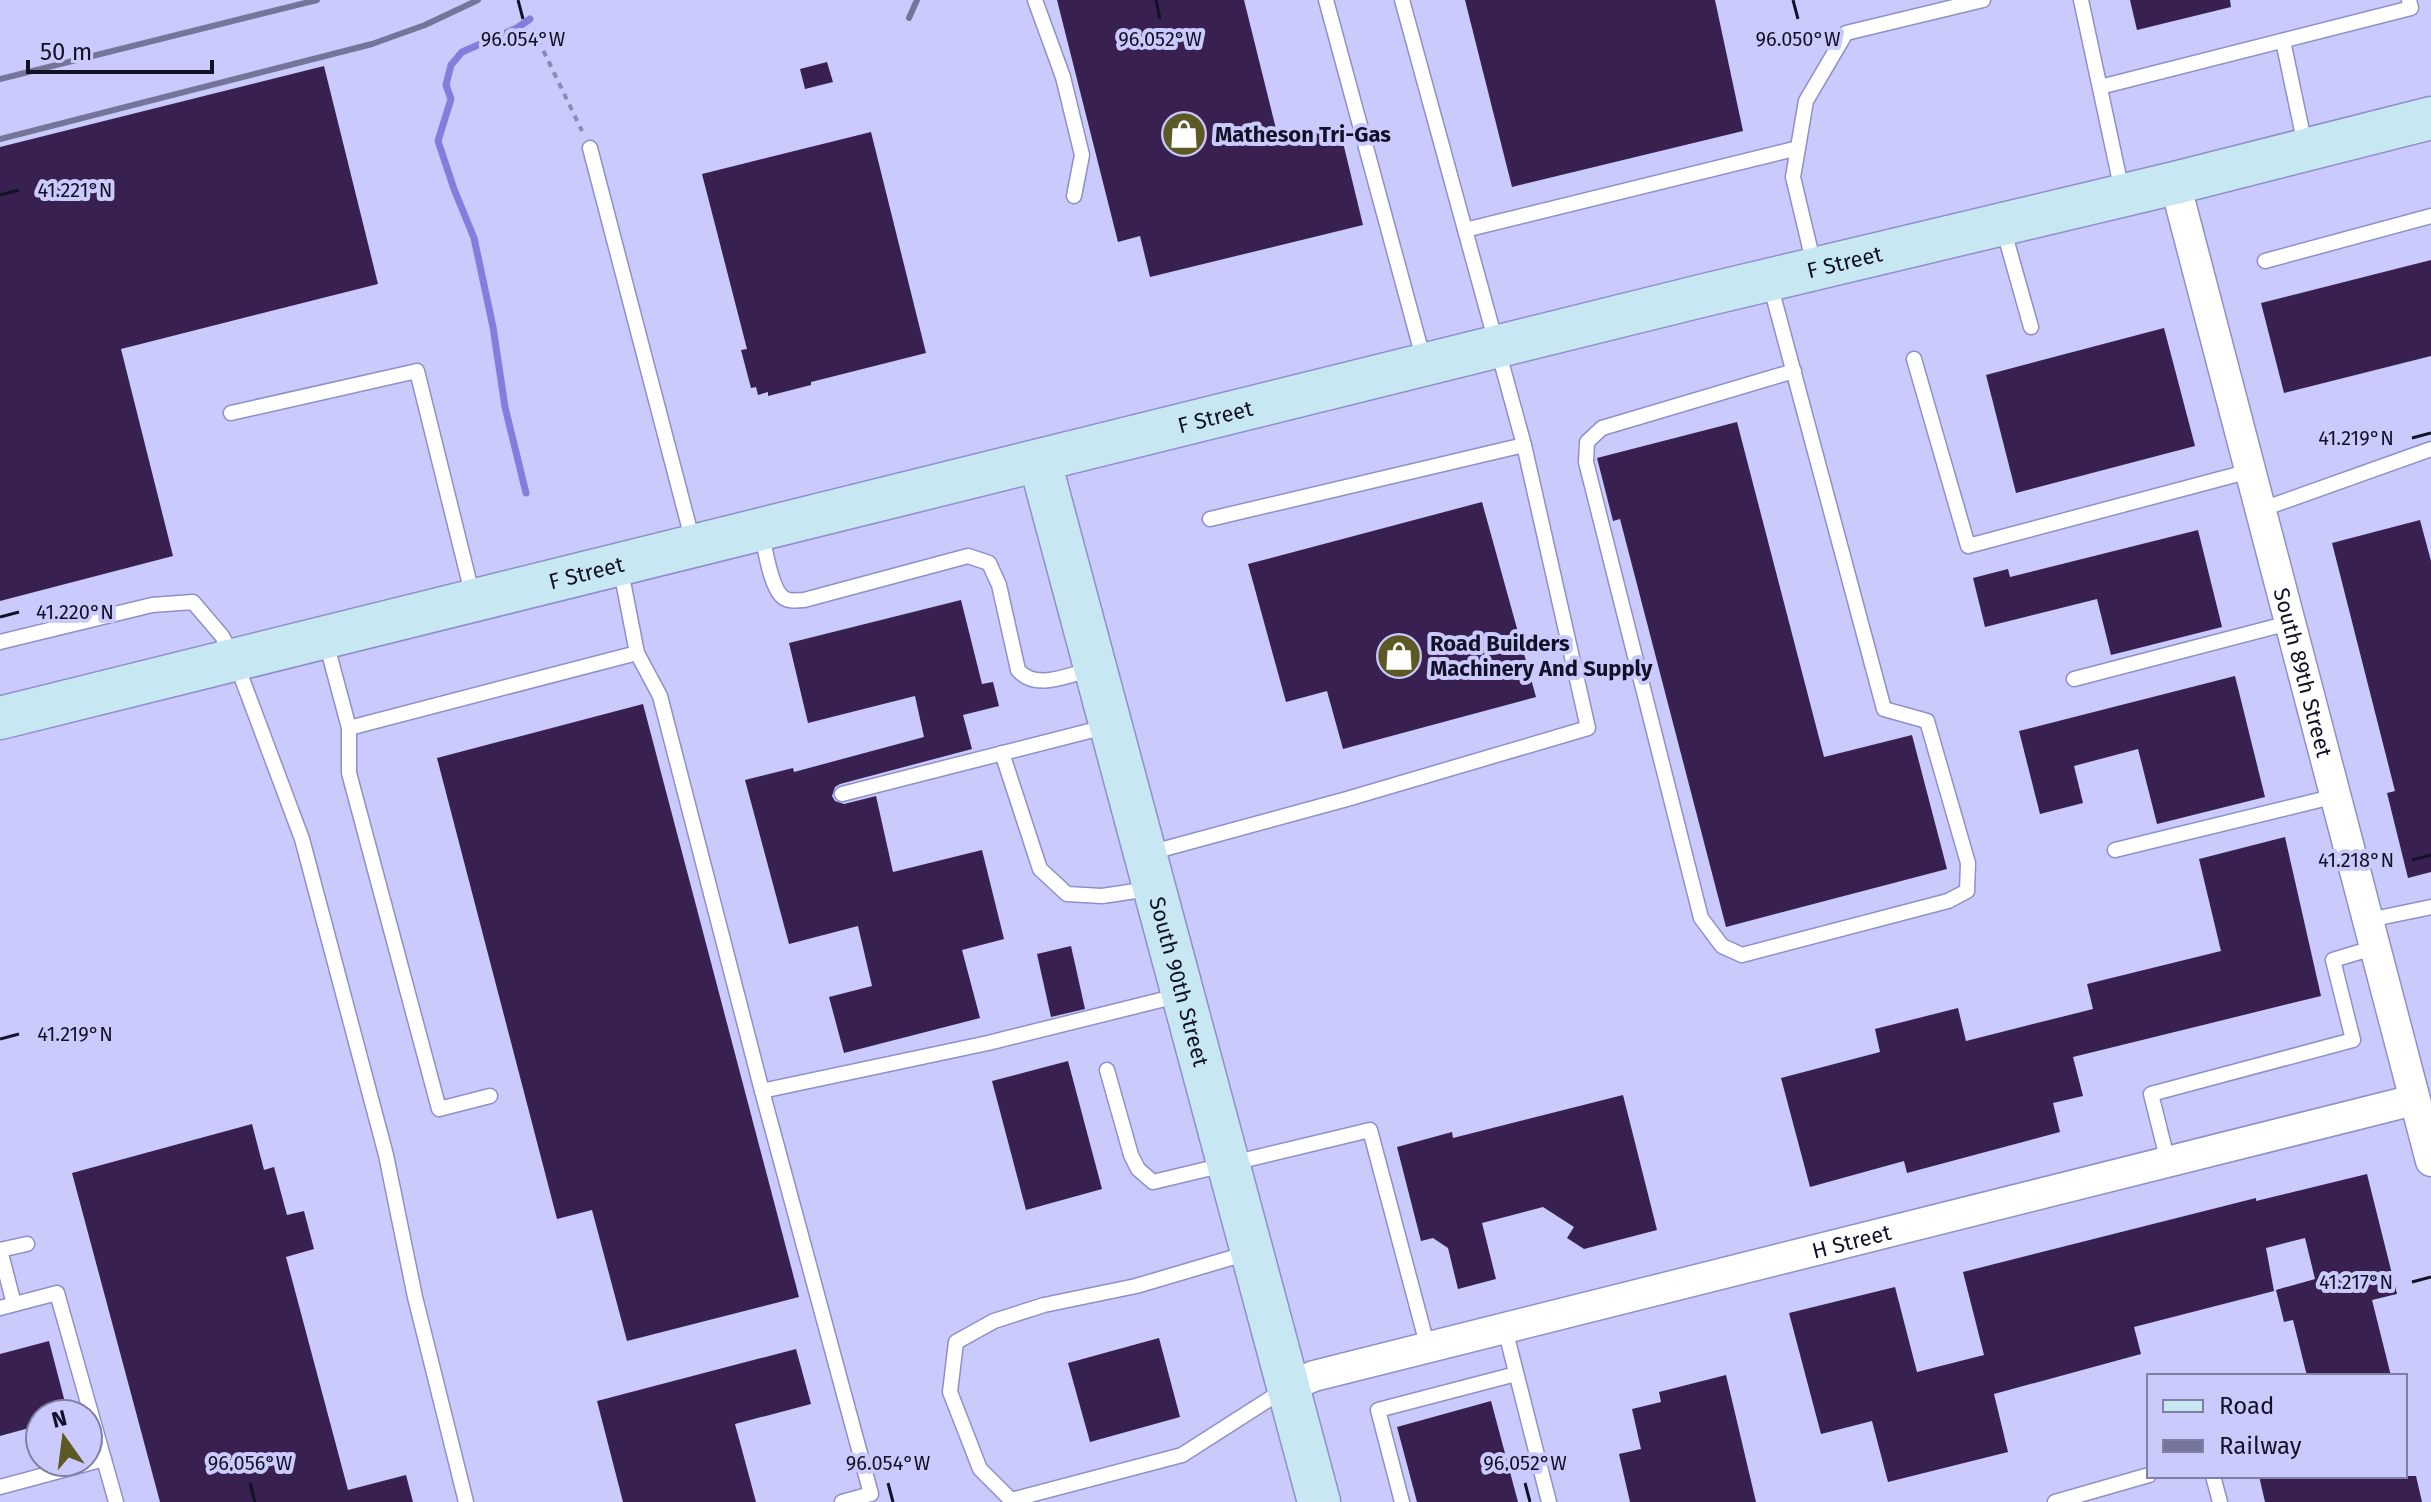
<svg xmlns="http://www.w3.org/2000/svg" width="2431" height="1502" font-family="'Fira Sans',sans-serif">
  <style>
    .lines { fill: none; stroke-linecap: round; stroke-linejoin: round }
    .stream { stroke: #837edd; stroke-width: 7 }
    .building { fill: #382151 }
    .lane-casing { stroke: #8f8fca; stroke-width: 17 }
    .street-casing { stroke: #8f8fca; stroke-width: 33 }
    .secondary-casing { stroke: #8f8fca; stroke-width: 45 }
    .path { stroke: #8b8ab3; stroke-width: 4; stroke-dasharray: 6 6; stroke-linecap: butt }
    .lane { stroke: #fff; stroke-width: 14 }
    .street { stroke: #fff; stroke-width: 30 }
    .secondary { stroke: #c7e7f2; stroke-width: 42 }
    .rail { stroke: #75759a; stroke-width: 6 }
    .ticks { fill: none; stroke: #121127; stroke-width: 3 }
    .labels { text-anchor: middle; stroke-width: 8; stroke-linejoin: round; paint-order: stroke }
    .poi-label { font-size: 22px; font-weight: bold; fill: #121127; stroke: #cacafc; text-anchor: start }
    .street-label { font-size: 22px; fill: #121127; stroke: #cacafc }
    .ticks-label { font-size: 20px; text-anchor: middle; fill: #121127; stroke: #cacafc; stroke-width: 8; stroke-linejoin: round; paint-order: stroke }
  </style>
  <rect width="100%" height="100%" fill="#cacafc"/>
  <g class="lines">
    <!-- stream -->
    <path class="stream" d="M526,493L505,407L493,327L474,238L454,189L438,141L451,99L446,85L451,65L462,52L517,28L530,19"/>
  </g>
  <!-- building -->
  <g class="building">
    <path d="M1057,0H1244L1279,141L1339,126L1363,225L1150,277L1140,236L1118,242Z"/>
    <path d="M1465,0H1715L1743,131L1512,187Z"/>
    <path d="M2130,0H2230L2231,7L2137,30Z"/>
    <path d="M827,62L833,82L805,89L800,69Z"/>
    <path d="M324,66L378,284L121,349L173,556L0,601V147Z"/>
    <path d="M871,132L926,353L811,382V385L768,396V392L758,395L756,387L751,388L741,350L747,349L702,174Z"/>
    <path d="M2431,260V356L2284,393L2261,303Z"/>
    <path d="M2164,328L2195,446L2016,493L1986,375Z"/>
    <path d="M1737,422L1824,757L1912,735L1947,869L1726,927L1620,519L1613,521L1597,458Z"/>
    <path d="M1482,502L1536,697L1343,749L1327,691L1286,702L1248,564Z"/>
    <path d="M2420,520L2431,561V872L2408,878L2387,793L2395,791L2332,543Z"/>
    <path d="M2198,530L2222,627L2111,655L2097,599L1985,627L1973,578L2008,569L2010,577Z"/>
    <path d="M961,600L982,684L993,682L999,706L963,715L972,749L840,784L835,787L832,796L835,801L844,804L876,796L893,872L982,850L1004,939L962,950L980,1018L844,1053L829,997L872,986L858,926L789,944L745,780L793,768L794,772L924,737L915,696L808,723L789,643Z"/>
    <path d="M2235,676L2265,797L2157,824L2138,749L2074,766L2083,803L2040,814L2019,731Z"/>
    <path d="M643,704L799,1297L627,1341L592,1210L557,1219L437,758Z"/>
    <path d="M2285,837L2321,996L2073,1057L2083,1096L2053,1103L2060,1132L1907,1173L1904,1161L1810,1187L1781,1078L1880,1052L1875,1029L1958,1008L1966,1041L2093,1009L2087,984L2221,951L2199,859Z"/>
    <path d="M1071,946L1085,1009L1051,1017L1037,954Z"/>
    <path d="M1068,1061L1102,1189L1026,1210L992,1081Z"/>
    <path d="M1623,1095L1657,1230L1584,1249L1567,1238L1574,1227L1543,1207L1482,1223L1496,1279L1458,1289L1448,1248L1433,1238L1421,1241L1397,1147L1452,1132L1453,1138Z"/>
    <path d="M252,1124L264,1170L274,1167L287,1215L304,1211L314,1249L286,1257L348,1490L406,1475L413,1502H160L72,1173Z"/>
    <path d="M2367,1174L2397,1294L2372,1300L2391,1376H2307L2293,1320L2284,1322L2276,1290L2315,1279L2305,1238L2266,1248L2274,1291L2134,1327L2141,1354L1994,1394L2008,1452L1888,1482L1872,1421L1821,1434L1789,1313L1895,1287L1917,1372L1984,1355L1963,1272L2256,1198V1201Z"/>
    <path d="M1159,1338L1180,1417L1090,1442L1068,1363Z"/>
    <path d="M49,1341L68,1414H40V1425L0,1436V1354Z"/>
    <path d="M796,1349L811,1404L735,1424L756,1502H623L597,1401Z"/>
    <path d="M1726,1375L1756,1502H1630L1619,1454L1641,1449L1632,1409L1661,1402L1659,1392Z"/>
    <path d="M1491,1401L1518,1502H1417L1397,1427Z"/>
    <path d="M2259,1476H2416L2422,1502H2265Z"/>
  </g>
  <g class="lines">
    <!-- lane casing -->
    <g class="lane-casing">
      <g id="lane">
        <path d="M1035,0L1063,77L1082,155L1074,196"/>
        <path d="M1326,0L1424,361"/>
        <path d="M2081,0L2122,191"/>
        <path d="M2283,41L2305,145"/>
        <path d="M2100,87L2411,8L2409,0"/>
        <path d="M590,148L693,542"/>
        <path d="M2003,228L2031,327"/>
        <path d="M1465,230L1798,148"/>
        <path d="M2265,261L2431,216"/>
        <path d="M1814,265L1793,177L1806,101L1846,33L1983,0"/>
        <path d="M1770,284L1884,709L1927,721L1968,863L1967,891L1948,901L1742,955L1722,946L1701,918L1586,462L1587,442L1602,428L1794,371"/>
        <path d="M1914,359L1968,546L2250,471"/>
        <path d="M231,413L417,371L473,597"/>
        <path d="M2260,510L2431,449"/>
        <path d="M1210,519L1524,445"/>
        <path d="M762,534C765,549 771,590 784,598C790,602 797,600 804,600L968,556L989,563L999,585L1018,670C1036,691 1067,675 1090,670"/>
        <path d="M0,642L152,605L193,602L222,636L235,660L302,839L386,1155L415,1297L466,1502"/>
        <path d="M326,642L349,728L637,653L620,566"/>
        <path d="M637,653L660,696L762,1091L871,1494L842,1502"/>
        <path d="M2074,679L2289,623"/>
        <path d="M349,728V773L439,1109L490,1096"/>
        <path d="M1002,753L1040,869L1067,894L1102,896L1149,889"/>
        <path d="M842,794L1109,726"/>
        <path d="M2115,850L2336,796"/>
        <path d="M1149,853L1347,799L1588,728L1524,445L1402,0"/>
        <path d="M2369,920L2431,907"/>
        <path d="M1107,1070L1131,1155L1138,1169L1153,1182L1370,1130L1428,1348"/>
        <path d="M762,1091L988,1043L1181,995"/>
        <path d="M2168,1162L2151,1094L2353,1040L2333,960L2376,947"/>
        <path d="M0,1250L14,1304"/>
        <path d="M0,1250L27,1244"/>
        <path d="M1248,1253L1136,1286L1044,1305L994,1321L956,1342L950,1392L980,1469L1011,1500L1182,1455L1285,1389"/>
        <path d="M0,1308L57,1293L116,1502"/>
        <path d="M1505,1329L1549,1502"/>
        <path d="M2213,1476L2220,1502"/>
        <path d="M0,1487L104,1459"/>
        <path d="M1402,1502L1378,1410L1516,1374"/>
        <path d="M2055,1502L2149,1475"/>
      </g>
    </g>
    <!-- street casing -->
    <g class="street-casing">
      <g id="street">
        <path id="s1" d="M2175,183L2431,1161"/>
        <path id="s2" d="M1290,1386L1314,1376L2414,1100"/>
      </g>
    </g>
    <!-- secondary casing -->
    <g class="secondary-casing">
      <g id="secondary">
        <path id="s3" d="M1040,462L1319,1502"/>
        <path id="s4" d="M0,718L1705,295L2175,183L2431,118"/>
      </g>
    </g>
    <!-- path -->
    <path class="path" d="M533,29L582,131"/>
    <!-- lane -->
    <use href="#lane" class="lane"/>
    <!-- street -->
    <use href="#street" class="street"/>
    <!-- secondary -->
    <use href="#secondary" class="secondary"/>
    <!-- rail -->
    <g class="rail">
      <path d="M909,18L917,0"/>
      <path d="M0,79L317,0"/>
      <path d="M0,139L372,44L425,25L478,0"/>
    </g>
  </g>
  <!-- ticks -->
  <path class="ticks" d="M518,0L523,19M1156,0L1160,19M1793,0L1798,19M0,195L19,190M2412,438L2431,433M0,617L19,612M2412,860L2431,855M0,1039L19,1034M2412,1282L2431,1277M250,1483L255,1502M888,1483L893,1502M1525,1483L1530,1502"/>
  <!-- icons -->
  <defs>
    <g id="shop-disc" transform="scale(2.3)"><circle r="9.5" fill="#5d5925" stroke="#cacafc"/><path d="M-5-2.5h2.3a2.7 3.5 0 0 1 5.4 0H5L5.5 6h-11ZM-1.5-2.5h3a1.5 2.3 0 0 0-3 0Z" fill="#fff"/></g>
  </defs>
  <g fill-rule="evenodd">
    <use href="#shop-disc" x="1184" y="134"/>
    <use href="#shop-disc" x="1399" y="656"/>
  </g>
  <g class="labels">
    <!-- poi labels -->
    <g class="poi-label">
      <text x="1215" y="142">Matheson Tri-Gas</text>
      <text x="1430" y="651">Road Builders<tspan x="1430" dy="25">Machinery And Supply</tspan></text>
    </g>
    <!-- street labels -->
    <g class="street-label">
      <text dy="8" stroke="none"><textPath href="#s4" startOffset="1900">F Street</textPath></text>
      <text dy="8" stroke="none"><textPath href="#s4" startOffset="1252">F Street</textPath></text>
      <text dy="8" stroke="none"><textPath href="#s4" startOffset="604">F Street</textPath></text>
      <text dy="8" stroke="none"><textPath href="#s1" startOffset="506">South 89th Street</textPath></text>
      <text dy="8" stroke="none"><textPath href="#s3" startOffset="538">South 90th Street</textPath></text>
      <text dy="8" stroke="none"><textPath href="#s2" startOffset="580">H Street</textPath></text>
    </g>
  </g>
  <g class="ticks-label">
    <text x="523" y="46">96.054°W</text>
    <text x="1160" y="46">96.052°W</text>
    <text x="1798" y="46">96.050°W</text>
    <text x="75" y="197">41.221°N</text>
    <text x="2356" y="445">41.219°N</text>
    <text x="75" y="619">41.220°N</text>
    <text x="2356" y="867">41.218°N</text>
    <text x="75" y="1041">41.219°N</text>
    <text x="2356" y="1289">41.217°N</text>
    <text x="250" y="1470">96.056°W</text>
    <text x="888" y="1470">96.054°W</text>
    <text x="1525" y="1470">96.052°W</text>
  </g>
  <!-- legend -->
  <rect x="2147" y="1374" width="260" height="104" fill="#cacafc" stroke="#8080a7" stroke-width="2"/>
  <rect x="2163" y="1400" width="40" height="12" fill="#c7e7f2" stroke="#8080a7" stroke-width="2"/>
  <text x="2219" y="1414" font-size="24" fill="#121127">Road</text>
  <rect x="2163" y="1440" width="40" height="12" fill="#75759a" stroke="#8080a7" stroke-width="2"/>
  <text x="2219" y="1454" font-size="24" fill="#121127">Railway</text>
  <!-- north arrow -->
  <g transform="translate(64 1438) rotate(346)"><circle r="38" fill="#cacafc" stroke="#8080a7" stroke-width="2"/>
  <path d="M0-6L14 30L0 20L-14 30Z" fill="#5d5925"/>
  <text y="-12" font-size="22" font-weight="bold" text-anchor="middle" fill="#121127">N</text>
  </g>
  <!-- scale -->
  <path d="M28 60v12h184v-12" fill="none" stroke="#121127" stroke-width="4"/>
  <text x="40" y="60" font-size="24" fill="#121127" stroke="#cacafc" stroke-width="6" paint-order="stroke">50 m</text>
</svg>
